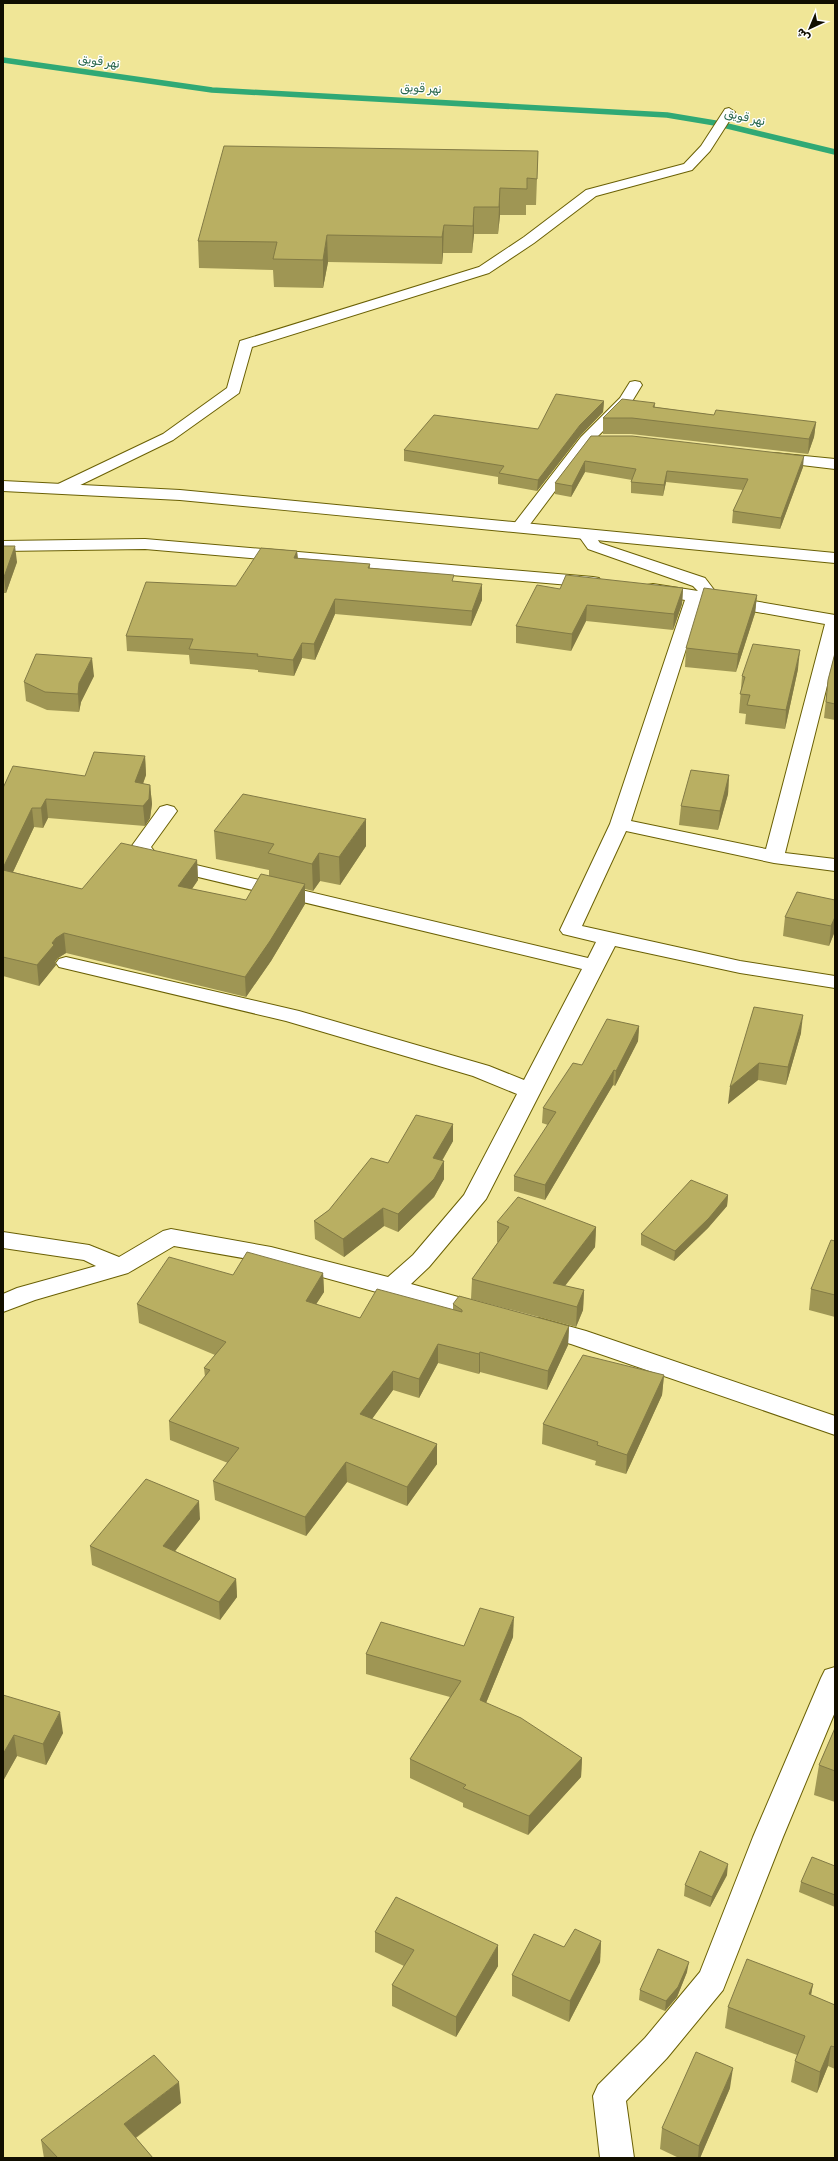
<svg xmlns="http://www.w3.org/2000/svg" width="838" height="2161" font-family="Rubik,Vazirmatn,sans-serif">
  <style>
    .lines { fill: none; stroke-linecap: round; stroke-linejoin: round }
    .stream { stroke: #30a975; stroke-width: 5.5 }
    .minor-casing { stroke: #6a6005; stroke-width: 2 }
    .secondary-casing { stroke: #6a6005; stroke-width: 2 }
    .minor { fill: #fff; fill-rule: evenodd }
    .secondary { fill: #fff; fill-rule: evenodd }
    .wall { fill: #9f9654 }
    .shaded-wall { fill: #827a45 }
    .building { fill: #b9af62; stroke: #827a45 }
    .labels { text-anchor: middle; stroke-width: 3; stroke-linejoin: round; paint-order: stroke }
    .far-water-label { font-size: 12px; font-style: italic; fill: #26654a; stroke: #fff }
  </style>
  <rect width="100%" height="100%" fill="#f0e697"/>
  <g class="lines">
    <!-- stream -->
    <path class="stream" d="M3,60L212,90L667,115L715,123L835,152"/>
    <!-- minor casing -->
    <g class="minor-casing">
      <g id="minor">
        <path d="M729,108L735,112L710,151L692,170L596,196L534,243L489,273L252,347L239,393L173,440L68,491H56L54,488L56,485L163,434L227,388L240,341L479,267L524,237L586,190L684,164L701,146L725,109Z"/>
        <path d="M635,381L640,382L642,385L631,403L591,443L525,531H513L511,528L513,525L581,437L620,398L630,382Z"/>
        <path d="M774,453L835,459V469L768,461L766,458L768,455Z"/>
        <path d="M586,530L592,532L600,543L705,578L718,595L835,615V654L785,853L835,859V871L774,863L626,831L582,926L740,961L835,976V988L740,973L615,946L486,1199L429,1267L411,1284L491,1306L494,1312L491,1318L482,1321L271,1263L174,1246L128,1273L35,1300L3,1312V1294L17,1288L96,1266L84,1260L3,1248V1232L89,1245L119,1257L163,1231L171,1229L271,1247L388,1277L413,1255L464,1195L517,1094L473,1076L286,1021L59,967L56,963L59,959L66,957L299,1011L489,1066L524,1080L582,969L144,864L131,847L160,807L167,805L174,807L177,811L151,847L158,856L588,958L596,942L563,934L560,930L610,824L685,600L647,593L645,589L647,585L653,584L698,591L693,586L588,549L578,535L580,532ZM701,602L825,624L766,849L631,821Z"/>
        <path d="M145,539L593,577L599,578L601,582L599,586L593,587L145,549L3,551V541Z"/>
        <path d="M539,1318L586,1331L835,1416V1435L571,1344L530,1333L527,1327L530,1321Z"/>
        <path d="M835,1667V1712L783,1837L723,1990L667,2058L626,2101L634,2158H600L593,2096L598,2085L645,2038L700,1972L753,1837L821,1678L825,1670Z"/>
      </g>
    </g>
    <!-- secondary casing -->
    <g class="secondary-casing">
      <path id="secondary" d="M3,481L180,490L835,553V563L180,500L3,491Z"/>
    </g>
    <!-- minor -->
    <use href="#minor" class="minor"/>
    <!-- secondary -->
    <use href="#secondary" class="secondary"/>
  </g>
  <!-- wall -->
  <g class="wall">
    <path d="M538,151L536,205H526V215H500L498,234H474L472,253H443L442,264L328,262L323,288L274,287L273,270L199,268L198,241Z"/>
    <path d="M604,401L603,412L580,436L537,491L498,484V477L404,461V450L538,429Z"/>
    <path d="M655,403V407L714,415L816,422L814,437L808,454L631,434H603V418Z"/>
    <path d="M591,436L803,467L780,529L732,523L733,511L743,490L666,482L663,496L631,493V482L632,480L585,472L571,497L555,494V483Z"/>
    <path d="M3,546L17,562L6,593H3Z"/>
    <path d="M297,551L298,558L370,564V569L454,582L482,600L471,626L335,614L315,660L302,658L294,676L258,672V670L190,664L189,655L127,651L126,636L236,586Z"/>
    <path d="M683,588L682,604L673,630L586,621L571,651L516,643V626L560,589Z"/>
    <path d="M757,595L755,613L736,672L685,667L686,648Z"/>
    <path d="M835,653V720L824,718L828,680Z"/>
    <path d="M798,669L785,729L745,724L746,714L739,713L742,676Z"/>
    <path d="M94,676L81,702L79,712L47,710L26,701L24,682Z"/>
    <path d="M145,756L146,775L143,784L150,785L152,804L150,818L145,826L48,818L43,828L34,827L13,872L82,889L197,860L198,880L192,889L246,900L269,876V870L216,859L214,831L366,846L340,885L320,881L313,891L305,889V904L271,961L246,997L66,953L58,958L55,962L56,965L39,986L3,976V788L85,776Z"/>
    <path d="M729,775L728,794L718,830L679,825L681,806Z"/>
    <path d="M835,900V931L829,946L783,936L785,917Z"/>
    <path d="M754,1007L801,1033L786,1085L758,1080L728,1104Z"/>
    <path d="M639,1026L638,1041L615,1086L613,1085L545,1200L514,1191V1176L548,1125L542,1123L543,1108L582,1065Z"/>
    <path d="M453,1124V1141L442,1161H444V1179L434,1197L398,1232L384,1226L344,1257L315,1239L314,1221L329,1210L388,1163Z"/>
    <path d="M728,1195L727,1206L708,1228L674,1261L641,1245V1234Z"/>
    <path d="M497,1222L596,1227L595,1247L565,1286L584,1290L583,1310L576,1327L471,1299L472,1279L498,1242H497Z"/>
    <path d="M835,1241V1317L809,1310L811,1289Z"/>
    <path d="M323,1273L324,1292L316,1304L360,1318L453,1310V1304L569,1326L568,1345L547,1390L480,1372L479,1374L438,1363L419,1398L393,1390L372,1419L437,1444V1464L407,1506L347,1482L306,1536L215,1500L213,1481L228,1463L170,1440L169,1421L205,1377L204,1368L215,1355L139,1323L137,1304L233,1275Z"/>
    <path d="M664,1375L662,1395L626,1474L595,1465L596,1461L542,1444L543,1424Z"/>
    <path d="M200,1519L175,1551L236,1579L237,1597L220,1620L92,1565L90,1546Z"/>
    <path d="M513,1637L486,1703L582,1758L581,1777L528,1835L463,1807V1803L410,1778V1759L450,1697L366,1674V1654L464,1646Z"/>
    <path d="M3,1695L63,1733L46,1765L17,1756L3,1781Z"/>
    <path d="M835,1728V1802L814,1795L819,1765Z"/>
    <path d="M835,1866V1907L799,1892L801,1882Z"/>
    <path d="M727,1875L710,1907L684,1896L685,1885Z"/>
    <path d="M375,1932L498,1966L456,2037L392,2006V1985L404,1966L375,1952Z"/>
    <path d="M601,1941L600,1962L569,2022L512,1996V1975L564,1947Z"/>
    <path d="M687,1972L677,1997L665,2011L639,2000L640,1990Z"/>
    <path d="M813,1984L811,1995L835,2005V2069L828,2066L817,2093L791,2082L795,2061L797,2055L725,2028L728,2007Z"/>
    <path d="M730,2088L700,2158H679L660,2149L662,2128Z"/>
    <path d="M181,2103L136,2138L153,2158H44L41,2140Z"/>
  </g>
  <!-- shaded-wall -->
  <g class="shaded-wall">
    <path d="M500,188V215L498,234L499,207Z"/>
    <path d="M474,207V234L472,253L473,226Z"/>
    <path d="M444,225L443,253L442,264V237Z"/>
    <path d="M327,235L328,262L323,288V260Z"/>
    <path d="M604,401L603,412L580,436L537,491L538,480L580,425Z"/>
    <path d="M816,422L814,437L808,454L809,439Z"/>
    <path d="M804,456L803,467L780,529L781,518Z"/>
    <path d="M585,461V472L571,497L572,486Z"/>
    <path d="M667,471L666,482L663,496L664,485Z"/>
    <path d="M15,546L17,562L6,593L4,577Z"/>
    <path d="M297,551L298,566L294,558Z"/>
    <path d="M482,584V600L471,626L472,611Z"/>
    <path d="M683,588L682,604L673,630L674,614Z"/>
    <path d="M757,595L755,613L736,672L738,654Z"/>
    <path d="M335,599V614L315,660L314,644Z"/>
    <path d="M587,605L586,621L571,651L572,634Z"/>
    <path d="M302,643V658L294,676L293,660Z"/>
    <path d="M800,650L798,669L785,729L786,710Z"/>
    <path d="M92,658L94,676L81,702L79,712L78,694L79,683Z"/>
    <path d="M145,756L146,775L136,802L135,782Z"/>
    <path d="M729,775L728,794L718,830L720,811Z"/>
    <path d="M150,785L152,804L150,818L145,826L143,806Z"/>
    <path d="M46,799L48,818L43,828L41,808Z"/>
    <path d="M32,808L34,827L5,889L3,876V868Z"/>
    <path d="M366,819V846L340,885L339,857Z"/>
    <path d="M319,853L320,881L313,891L312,864Z"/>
    <path d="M197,860L198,880L180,906L178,886Z"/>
    <path d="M305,884V904L271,961L246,997L245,977Z"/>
    <path d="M835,917V931L829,946L831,926Z"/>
    <path d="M64,933L66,953L58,958L55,962L56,965L39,986L37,965L56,938Z"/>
    <path d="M803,1015L801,1033L786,1085L788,1067Z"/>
    <path d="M639,1026L638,1041L615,1086L616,1071Z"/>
    <path d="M759,1063L758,1080L728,1104L730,1087Z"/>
    <path d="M614,1070L613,1085L545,1200V1185Z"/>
    <path d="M453,1124V1141L433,1176V1158Z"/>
    <path d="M444,1161V1179L434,1197L398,1232V1214Z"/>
    <path d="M728,1195L727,1206L708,1228L674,1261L675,1251Z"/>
    <path d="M383,1208L384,1226L344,1257L343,1239Z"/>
    <path d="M596,1227L595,1247L553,1301V1283Z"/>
    <path d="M323,1273L324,1292L306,1320V1301Z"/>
    <path d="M584,1290L583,1310L576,1327L577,1307Z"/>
    <path d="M569,1326L568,1345L547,1390L548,1371Z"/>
    <path d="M438,1344V1363L419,1398V1379Z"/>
    <path d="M480,1352V1372L479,1374V1354Z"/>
    <path d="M393,1371V1390L361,1434L360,1414Z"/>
    <path d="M664,1375L662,1395L626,1474L627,1455Z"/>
    <path d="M437,1444V1464L407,1506V1487Z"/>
    <path d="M346,1462L347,1482L306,1536L305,1517Z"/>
    <path d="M199,1501L200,1519L165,1564L163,1546Z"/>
    <path d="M236,1579L237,1597L220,1620L219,1602Z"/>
    <path d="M514,1617L513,1637L479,1720L480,1700Z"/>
    <path d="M60,1712L63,1733L46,1765L43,1744Z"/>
    <path d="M14,1735L17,1756L3,1781V1754Z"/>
    <path d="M582,1758L581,1777L528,1835L529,1816Z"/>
    <path d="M728,1864L727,1875L710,1907L712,1897Z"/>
    <path d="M601,1941L600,1962L569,2022L570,2001Z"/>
    <path d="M498,1945V1966L456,2037V2017Z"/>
    <path d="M689,1962L687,1972L677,1997L665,2011L666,2001Z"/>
    <path d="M813,1984L809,2005V1994Z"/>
    <path d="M831,2046L828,2066L817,2093L820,2072Z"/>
    <path d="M733,2068L730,2088L700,2158H698L699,2146Z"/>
    <path d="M179,2082L181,2103L127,2144L124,2124Z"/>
  </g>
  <!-- building -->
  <g class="building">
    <path d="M224,146L538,151L537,179L527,178V189L500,188L499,207H474L473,226L444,225L442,237L327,235L323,260L273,259L277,242L198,241Z"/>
    <path d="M556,394L604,401L580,425L538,480L499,473L504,466L404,450L434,415L538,429Z"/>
    <path d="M622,399L655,403L653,407L714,415L716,410L816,422L809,439L632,418H603Z"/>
    <path d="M591,436H632L804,456L781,518L733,511L748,479L667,471L664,485L631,482L636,469L585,461L572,486L555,483Z"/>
    <path d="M3,546H15L4,577H3Z"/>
    <path d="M261,548L297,551L294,558L370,564L368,568L454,575L452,581L482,584L472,611L335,599L314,644L302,643L293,660L257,656L258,654L189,649L193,639L126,636L146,582L236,586Z"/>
    <path d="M566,575L683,588L674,614L587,605L572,634L516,626L537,585L560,589Z"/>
    <path d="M704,588L757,595L738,654L686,648Z"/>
    <path d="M753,644L800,650L786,710L747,705L750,695L740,694L745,677L742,676Z"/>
    <path d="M835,653V704L826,702L828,680Z"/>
    <path d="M36,654L92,658L79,683L78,694L45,692L24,682Z"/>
    <path d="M94,752L145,756L135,782L150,785L149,799L143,806L46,799L41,808H32L3,868V788L13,766L85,776Z"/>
    <path d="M691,770L729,775L720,811L681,806Z"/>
    <path d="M243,794L366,819L339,857L319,853L312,864L268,853L274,844L214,831Z"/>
    <path d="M121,843L197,860L178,886L246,900L261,874L305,884L270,941L245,977L64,933L56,938L52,943L54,945L37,965L3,957V870L82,889Z"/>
    <path d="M797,892L835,900V917L831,926L785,917Z"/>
    <path d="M754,1007L803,1015L788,1067L759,1063L730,1087Z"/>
    <path d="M607,1019L639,1026L616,1071L614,1070L545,1185L514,1176L556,1112L543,1108L573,1063L582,1065Z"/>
    <path d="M416,1115L453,1124L433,1158L444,1161L434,1179L398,1214L383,1208L343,1239L314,1221L329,1210L371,1158L388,1163Z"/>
    <path d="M691,1180L728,1195L709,1218L675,1251L641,1234Z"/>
    <path d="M518,1197L596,1227L553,1283L584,1290L577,1307L472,1279L509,1227L497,1222Z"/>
    <path d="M831,1240L835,1241V1295L811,1289Z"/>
    <path d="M247,1252L323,1273L306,1301L360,1318L377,1289L462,1312V1310L453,1304L459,1296L569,1326L548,1371L480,1352L479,1354L438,1344L419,1379L393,1371L360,1414L437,1444L407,1487L346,1462L305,1517L213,1481L239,1448L169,1421L210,1370L204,1368L226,1342L137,1304L169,1257L233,1275Z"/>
    <path d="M583,1355L664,1375L627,1455L597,1445L598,1442L543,1424Z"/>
    <path d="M146,1479L199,1501L163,1546L236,1579L219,1602L90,1546Z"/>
    <path d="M480,1608L514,1617L480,1700L521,1718L582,1758L529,1816L463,1788L466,1785L410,1759L461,1681L366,1654L381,1622L464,1646Z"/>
    <path d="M3,1695L60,1712L43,1744L14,1735L3,1754Z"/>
    <path d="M835,1728V1771L819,1765Z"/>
    <path d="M700,1851L728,1864L712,1897L685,1885Z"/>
    <path d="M812,1857L835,1866V1895L801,1882Z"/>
    <path d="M396,1897L498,1945L456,2017L392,1985L414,1950L375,1932Z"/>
    <path d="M575,1929L601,1941L570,2001L512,1975L534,1934L564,1947Z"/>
    <path d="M658,1949L689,1962L678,1987L666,2001L640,1990Z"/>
    <path d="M747,1959L813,1984L809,1994L835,2005V2047L831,2046L820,2072L795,2061L805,2036L728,2007Z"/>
    <path d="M696,2052L733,2068L699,2146L662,2128Z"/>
    <path d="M154,2055L179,2082L124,2124L153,2158H58L41,2140Z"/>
  </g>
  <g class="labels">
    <!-- far-water labels -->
    <g class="far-water-label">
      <text transform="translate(99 61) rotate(8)" y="4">نهر قويق</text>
      <text transform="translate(421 88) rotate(3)" y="4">نهر قويق</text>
      <text transform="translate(745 117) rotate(13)" y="4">نهر قويق</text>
    </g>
  </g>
  <!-- border -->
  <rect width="838" height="2161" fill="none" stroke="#110e00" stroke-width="8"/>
  <!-- north arrow -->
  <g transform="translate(810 28) rotate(224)" stroke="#ffffff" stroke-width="3" paint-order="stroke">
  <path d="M0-3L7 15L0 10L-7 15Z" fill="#110e00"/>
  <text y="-6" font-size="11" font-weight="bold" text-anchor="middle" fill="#110e00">ش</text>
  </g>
</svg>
